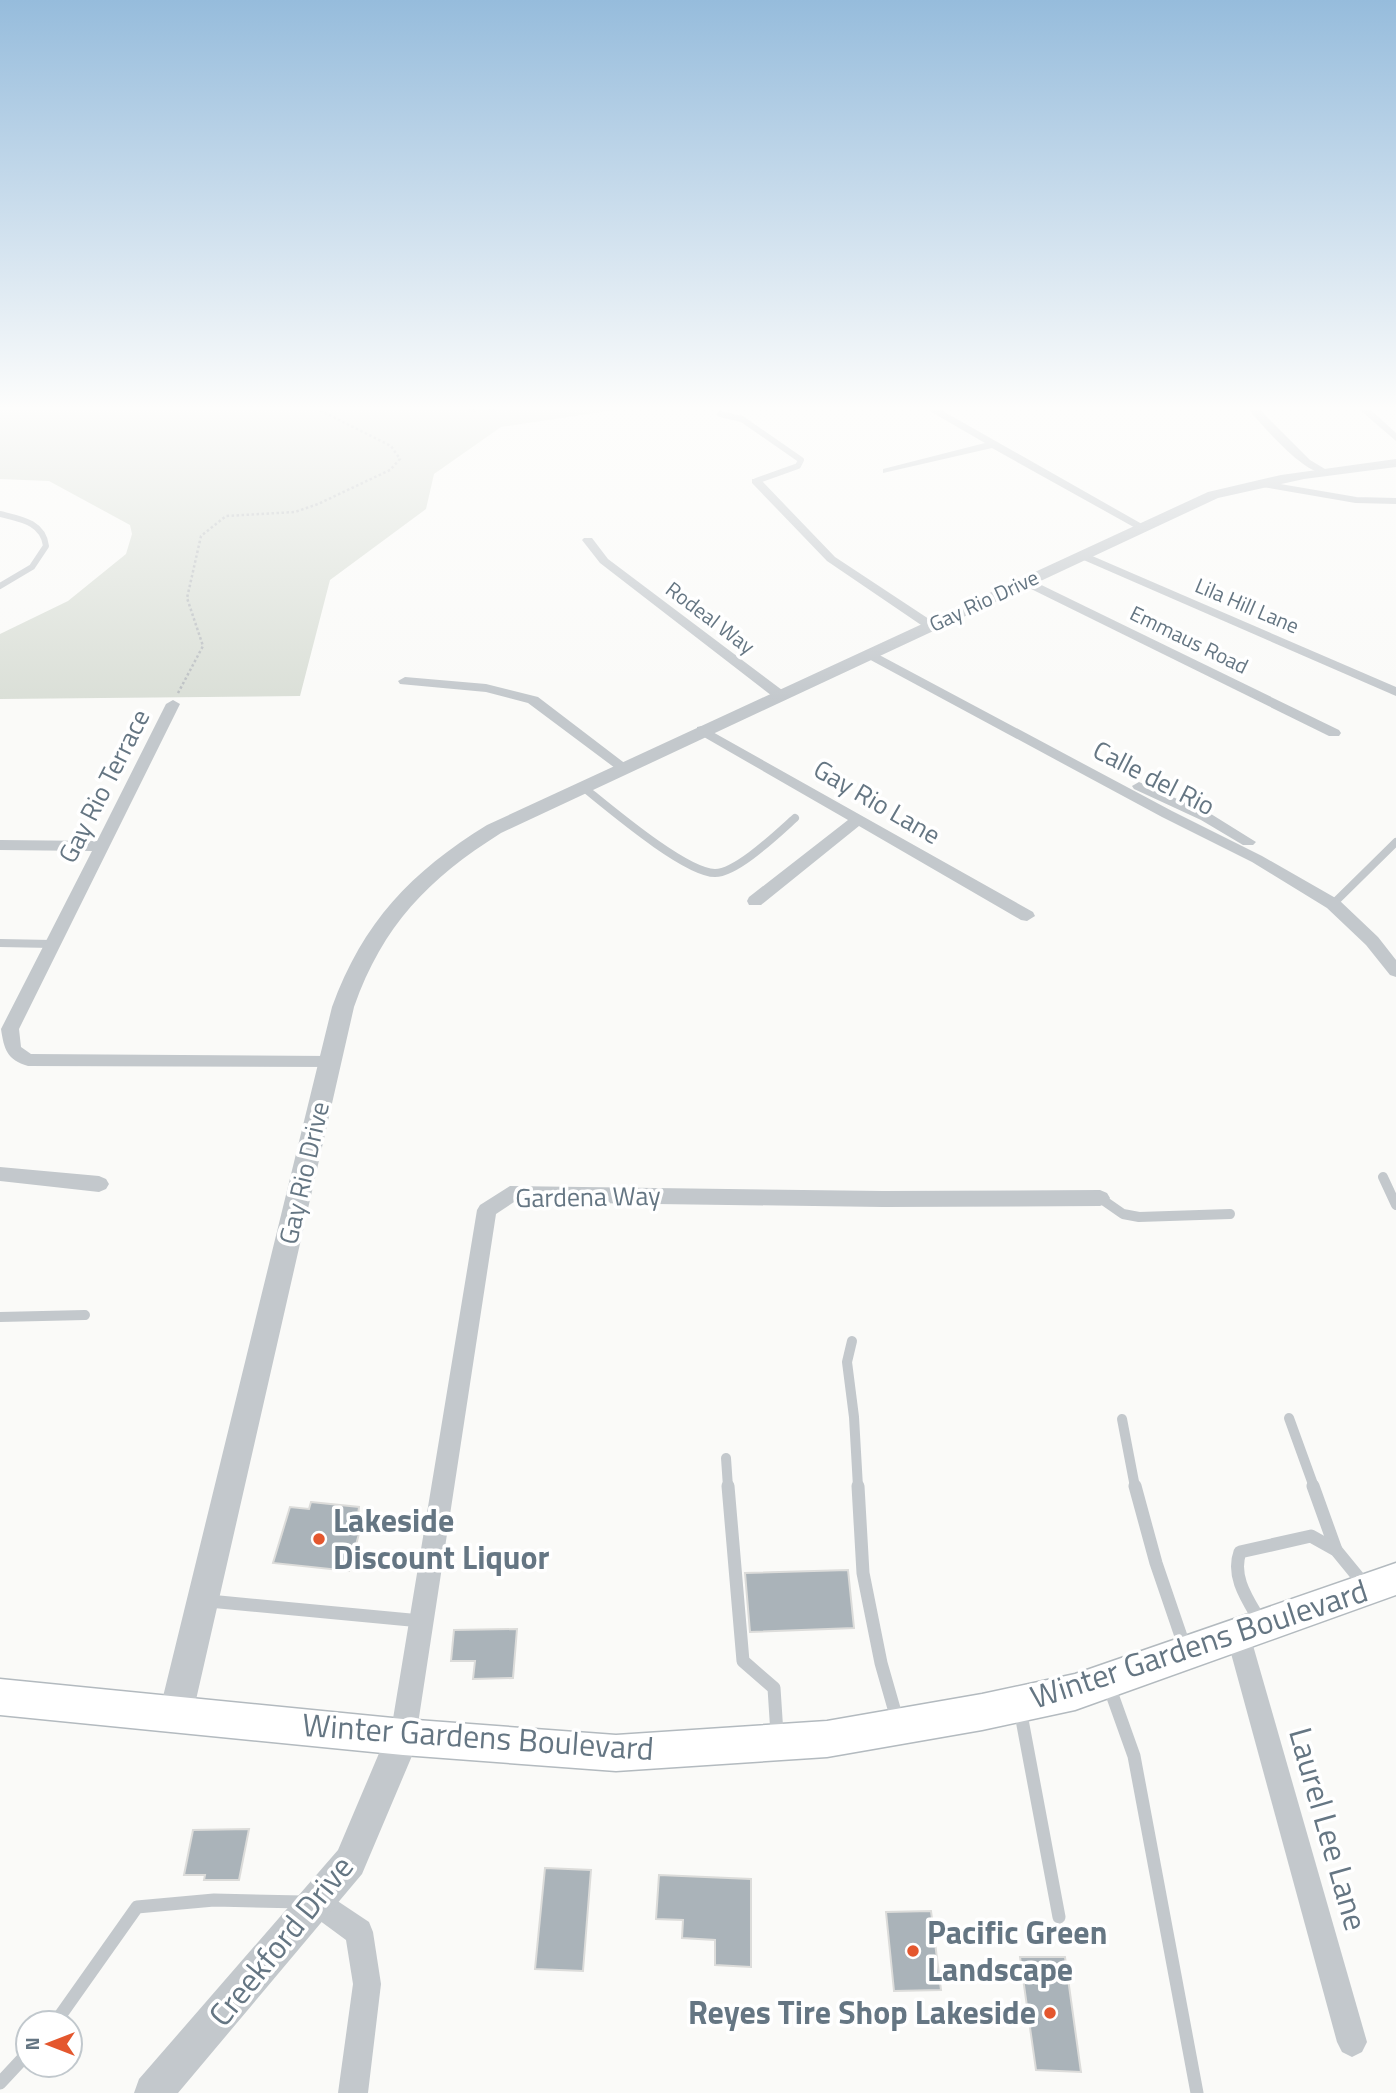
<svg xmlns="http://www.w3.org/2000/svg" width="1396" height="2093" font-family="'Titillium Web',sans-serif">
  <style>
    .green { fill: #dadfd7 }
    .building { fill: #aab3b9; stroke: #dcdcda; stroke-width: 2 }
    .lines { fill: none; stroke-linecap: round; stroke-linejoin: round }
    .secondary-casing { stroke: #b3babf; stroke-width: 3 }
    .path { stroke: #bbbfc2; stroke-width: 2.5; stroke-dasharray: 2.5 2.5; stroke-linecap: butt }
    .service-far3 { stroke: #c3c8cc; stroke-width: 6 }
    .service-far2 { stroke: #c3c8cc; stroke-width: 8 }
    .service-far1 { stroke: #c3c8cc; stroke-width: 10 }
    .service { stroke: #c3c8cc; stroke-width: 13 }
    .minor { fill: #c3c8cc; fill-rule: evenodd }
    .tertiary { fill: #c3c8cc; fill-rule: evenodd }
    .secondary { fill: #fff; fill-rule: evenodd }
    .poi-dot { fill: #e4572e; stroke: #fff; stroke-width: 2.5 }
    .labels { text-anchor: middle; stroke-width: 7; stroke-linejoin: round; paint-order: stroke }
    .far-street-label { font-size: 21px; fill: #657683; stroke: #fff }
    .street-label { font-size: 26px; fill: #657683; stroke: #fff }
    .near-poi-label { font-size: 32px; font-weight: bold; fill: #657683; stroke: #fff; text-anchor: start }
    .near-street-label { font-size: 32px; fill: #657683; stroke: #fff }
  </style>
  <rect width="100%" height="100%" fill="#fafaf8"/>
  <!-- green -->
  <path class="green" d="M0,410H615L501,427L434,474L426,509L330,580L300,696L0,699V634L68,601L126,554L132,534L130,525L49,481L0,479Z"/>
  <!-- building -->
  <g class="building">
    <path d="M311,1502L359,1507L358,1515H364L349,1571L273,1563L290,1507L309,1509Z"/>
    <path d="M848,1570L854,1628L750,1632L745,1573Z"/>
    <path d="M517,1629L513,1678L473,1679L475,1661H451L454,1630Z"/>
    <path d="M249,1829L239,1880H204L205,1875H184L193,1830Z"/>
    <path d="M545,1868L591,1870L583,1971L535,1969Z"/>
    <path d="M659,1875L751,1879V1967L715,1965V1940L682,1938L683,1920L656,1919Z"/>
    <path d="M931,1911L941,1990L894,1991L886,1912Z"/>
    <path d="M1020,1957H1065L1081,2072L1036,2070Z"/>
  </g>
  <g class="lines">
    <!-- secondary casing -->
    <g class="secondary-casing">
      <path id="secondary" d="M1396,1563V1595L1075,1710L982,1730L827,1757L616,1771L403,1755L0,1715V1679L403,1719L616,1735L827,1721L982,1694L1075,1674Z"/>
    </g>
    <!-- path -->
    <g class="path">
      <path d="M468,410H494"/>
      <path d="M178,693L203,646L187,598L201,536L226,516L295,512L318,504L390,470L400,459L391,446L319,410"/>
    </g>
    <!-- service-far3 -->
    <g class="service-far3">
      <path d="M720,414L742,419L801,460L798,466L756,481"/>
      <path d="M1263,484L1356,500L1396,501"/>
      <path d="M0,514C20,519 43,522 46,546L32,567L0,586"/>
    </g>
    <!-- service-far2 -->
    <g class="service-far2">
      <path d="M583,787C608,807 685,873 715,873C737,873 778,833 795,818"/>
      <path d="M1333,904L1396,842"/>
      <path d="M0,943L52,944"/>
    </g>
    <!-- service-far1 -->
    <g class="service-far1">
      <path d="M1383,1177L1396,1205"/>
      <path d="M1100,1198L1123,1214L1139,1217L1230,1214"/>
      <path d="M0,1317L85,1315"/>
      <path d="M852,1341L847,1362L854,1417L858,1487"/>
      <path d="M1289,1418L1314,1487"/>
      <path d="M1122,1419L1135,1487"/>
      <path d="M726,1458L728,1487"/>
    </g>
    <!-- service -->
    <g class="service">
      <path d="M728,1486L743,1661L774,1688L777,1734"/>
      <path d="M858,1486L863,1573L881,1663L897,1719"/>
      <path d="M1135,1486L1156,1563L1185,1648"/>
      <path d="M1313,1486L1336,1550"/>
      <path d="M209,1601L421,1621"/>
      <path d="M1260,1621C1248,1600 1231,1577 1240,1552L1311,1536L1336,1550L1363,1583"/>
      <path d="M1109,1686L1134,1756L1197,2093"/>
      <path d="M1020,1709L1059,1917"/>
      <path d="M55,2023L137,1907L214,1900L302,1902"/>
      <path d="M0,2083L28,2053"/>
    </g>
    <!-- minor -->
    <g class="minor">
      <path d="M928,410H941L1149,528L1139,530L992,448L883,473V469L985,443Z"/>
      <path d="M1249,410H1260L1310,460L1325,469V473C1305,475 1263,426 1249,410Z"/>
      <path d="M1360,410H1371L1396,433V441Z"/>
      <path d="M752,479H760L835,557L935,623V629H927L827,561L752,483Z"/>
      <path d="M584,538H592L608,559L786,693V699H776L600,563L582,540Z"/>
      <path d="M1083,552L1396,687V696L1079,558V554Z"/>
      <path d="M1027,578L1339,730L1341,733L1339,736H1329L1023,585V579Z"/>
      <path d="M870,650L1172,811L1262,856L1339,900L1378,937L1396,960V977L1390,975L1366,945L1327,908L1252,862L1162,817L865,657V651Z"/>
      <path d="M405,677L486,684L538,697L631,768L624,772L619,771L528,703L486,692L400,684L398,681Z"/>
      <path d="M173,700L180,704L19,1029L21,1047L31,1054L330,1056L336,1057L339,1062L336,1067L28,1066C7,1060 4,1049 1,1029L92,851L0,850V840L97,841L166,704Z"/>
      <path d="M702,726L1033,912L1035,916L1027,921L1021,920L859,826L761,905H749L747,901L749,897L848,820L697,733V727Z"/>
      <path d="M1139,782L1211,814L1256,842L1253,845H1243L1201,820L1134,789L1132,786Z"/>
      <path d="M0,1167L99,1176L106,1179L109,1184L106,1189L99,1192L0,1181Z"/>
      <path d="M510,1186L883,1191L1100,1190L1107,1193L1110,1198L1107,1203L1100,1206L883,1207L514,1202L496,1214L416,1737L412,1746L403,1750L394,1746L390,1737L477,1210L480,1205Z"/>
      <path d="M1238,1623L1247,1626L1250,1635L1367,2042L1362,2052L1352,2057L1342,2052L1337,2042L1226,1635L1229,1626Z"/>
      <path d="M318,1888L369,1922L373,1932L381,1984L368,2093H338L353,1984L346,1940L308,1912L304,1902L308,1892Z"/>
    </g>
    <!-- tertiary -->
    <g class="tertiary">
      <path d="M1396,459V467L1304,479L1218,498L501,833C428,879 383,925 354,1007L193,1713L188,1725L176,1730L164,1725L159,1713L332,1007C363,922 411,872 487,825L1208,492L1281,475Z"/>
      <path d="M403,1720L415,1725L420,1737L362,1874L178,2093H134L139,2079L338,1850L391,1725Z"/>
    </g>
    <!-- secondary -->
    <use href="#secondary" class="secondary"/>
  </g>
  <!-- sky -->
  <linearGradient id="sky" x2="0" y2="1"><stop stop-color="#96bcdc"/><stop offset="0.58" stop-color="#fdfdfc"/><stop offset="1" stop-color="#fdfdfc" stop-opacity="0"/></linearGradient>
  <rect width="1396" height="703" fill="url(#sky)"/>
  <!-- markers -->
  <g class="poi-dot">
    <circle cx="319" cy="1539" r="7"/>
    <circle cx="913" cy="1951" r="7"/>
    <circle cx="1050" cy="2013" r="7"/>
  </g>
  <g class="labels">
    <!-- far-street labels -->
    <g class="far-street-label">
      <text transform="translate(984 601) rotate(-25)" y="7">Gay Rio Drive</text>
      <text transform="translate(1247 606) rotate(23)" y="7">Lila Hill Lane</text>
      <text transform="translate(710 618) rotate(37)" y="7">Rodeal Way</text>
      <text transform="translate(1189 640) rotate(26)" y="7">Emmaus Road</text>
    </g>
    <!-- street labels -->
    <g class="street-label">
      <text transform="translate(1154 778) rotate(27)" y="9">Calle del Rio</text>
      <text transform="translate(104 786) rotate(-63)" y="9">Gay Rio Terrace</text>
      <text transform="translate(877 802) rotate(30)" y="9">Gay Rio Lane</text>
      <text transform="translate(304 1173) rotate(-77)" y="9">Gay Rio Drive</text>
      <text transform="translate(588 1197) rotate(-1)" y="9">Gardena Way</text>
    </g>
    <!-- near-poi labels -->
    <g class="near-poi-label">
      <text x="333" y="1532">Lakeside<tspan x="333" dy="37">Discount Liquor</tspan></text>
      <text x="927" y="1944">Pacific Green<tspan x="927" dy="37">Landscape</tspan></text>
      <text x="1036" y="2024" text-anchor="end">Reyes Tire Shop Lakeside</text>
    </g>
    <!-- near-street labels -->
    <g class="near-street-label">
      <text transform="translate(1199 1644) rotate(-18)" y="11">Winter Gardens Boulevard</text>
      <text transform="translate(478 1737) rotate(4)" y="11">Winter Gardens Boulevard</text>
      <text transform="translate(1328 1829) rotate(74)" y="11">Laurel Lee Lane</text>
      <text transform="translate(281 1941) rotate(-51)" y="11">Creekford Drive</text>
    </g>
  </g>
  <!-- north arrow -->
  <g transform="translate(49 2044) rotate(270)"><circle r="33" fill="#ffffff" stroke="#c1c8cd" stroke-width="2"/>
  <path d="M0-5L12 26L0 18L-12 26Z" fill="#e4572e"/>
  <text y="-10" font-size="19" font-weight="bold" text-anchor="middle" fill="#657683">N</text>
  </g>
</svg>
